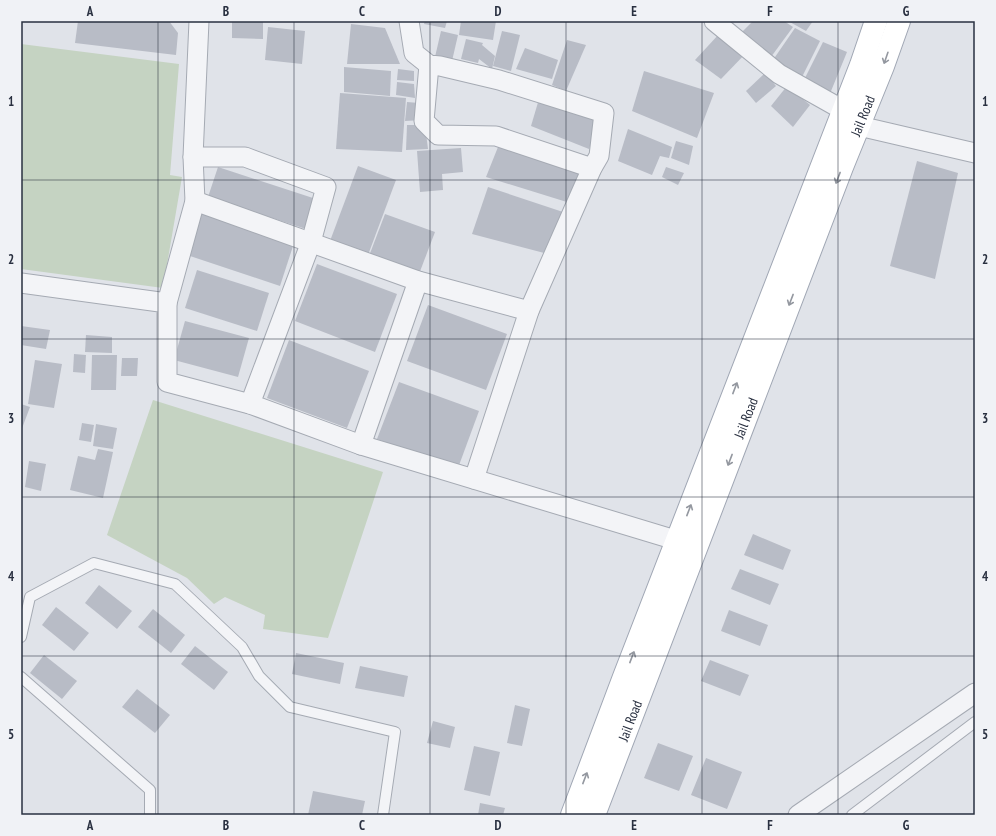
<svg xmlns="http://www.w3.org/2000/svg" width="996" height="836" font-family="'PT Sans Narrow',sans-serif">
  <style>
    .green { fill: #c5d3c2 }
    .building { fill: #b8bcc6 }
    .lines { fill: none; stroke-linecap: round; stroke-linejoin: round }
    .lane-casing { stroke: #a5aab3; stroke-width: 12 }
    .street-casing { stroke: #a5aab3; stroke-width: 21 }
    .primary-casing { stroke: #a0a7b4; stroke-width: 24 }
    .lane { stroke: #f3f4f7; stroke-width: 10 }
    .street { stroke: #f3f4f7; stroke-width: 19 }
    .primary { stroke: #fff; stroke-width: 22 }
    .oneway { stroke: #9498a0 }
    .grid { fill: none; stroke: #293040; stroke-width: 1; stroke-opacity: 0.55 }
    .labels { text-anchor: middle; stroke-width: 4; stroke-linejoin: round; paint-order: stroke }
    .street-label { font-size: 14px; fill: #293040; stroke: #f0f2f6 }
    .neatline { fill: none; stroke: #293040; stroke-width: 1.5 }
    .grid-label { font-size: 13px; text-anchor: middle; font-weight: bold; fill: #293040 }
  </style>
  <rect width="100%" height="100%" fill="#e0e3e9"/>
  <!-- green -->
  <g class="green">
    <path d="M21,44L179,64L170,175L182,177L163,288L21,269Z"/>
    <path d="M153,400L383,472L328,638L263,629L265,615L225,597L214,604L187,578L107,535Z"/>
  </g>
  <!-- building -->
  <g class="building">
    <path d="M78,21H169L178,33L176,55L75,43Z"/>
    <path d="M232,21H263V39L232,38Z"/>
    <path d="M425,21H447L445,28L424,24Z"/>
    <path d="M461,21H496L493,40L459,35Z"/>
    <path d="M753,21H784L793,27L771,57L742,32Z"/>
    <path d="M788,21H813L806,31Z"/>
    <path d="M351,24L385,28L400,64H347Z"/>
    <path d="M268,27L305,31L302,64L265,60Z"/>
    <path d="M795,28L820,41L800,81L773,60Z"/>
    <path d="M441,31L458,35L452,61L435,57Z"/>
    <path d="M502,31L520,35L511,71L493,66Z"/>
    <path d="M720,33L748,51L721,79L695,60Z"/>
    <path d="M466,39L483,43L482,45L495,56L492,69L479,59L478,63L461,59Z"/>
    <path d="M567,40L586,45L566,91L552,85Z"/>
    <path d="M823,42L847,52L829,96L802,84Z"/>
    <path d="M525,48L558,60L552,79L516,69Z"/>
    <path d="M344,67L391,71L390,96L344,92Z"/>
    <path d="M398,69L414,71V81L397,80Z"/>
    <path d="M644,71L714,93L697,138L632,111Z"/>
    <path d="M765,73L776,86L756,103L746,91Z"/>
    <path d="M397,82L414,84L415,98L396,95Z"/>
    <path d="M787,86L810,105L793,127L771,106Z"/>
    <path d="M340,93L406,98L402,152L336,149Z"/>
    <path d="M539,99L599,116L589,149L531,126Z"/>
    <path d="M407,102L419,103L422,120L405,121Z"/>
    <path d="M407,125H425L428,149L406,150Z"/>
    <path d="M628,129L672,147L669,158L660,156L652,175L618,161Z"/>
    <path d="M676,141L693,146L689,165L671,158Z"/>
    <path d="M498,147L585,172L570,203L486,177Z"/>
    <path d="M461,148L463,172L442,174L443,190L420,192L417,151Z"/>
    <path d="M917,161L958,173L935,279L890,266Z"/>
    <path d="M358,166L396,180L368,255L330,241Z"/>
    <path d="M218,167L316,199L306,229L208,197Z"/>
    <path d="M666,167L684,173L678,185L662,177Z"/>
    <path d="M488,187L563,212L548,254L472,234Z"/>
    <path d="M202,212L294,243L280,286L187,255Z"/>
    <path d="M385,214L435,232L419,274L369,256Z"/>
    <path d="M317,264L397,294L375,352L295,321Z"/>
    <path d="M197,270L269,293L257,331L185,308Z"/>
    <path d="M428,305L507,334L486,390L407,361Z"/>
    <path d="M185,321L249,338L238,377L174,360Z"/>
    <path d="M21,326L50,330L46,349L21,345Z"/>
    <path d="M86,335L112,337V353L85,352Z"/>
    <path d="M289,340L369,371L347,428L267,398Z"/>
    <path d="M74,354L86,355L85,373L73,372Z"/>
    <path d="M92,355H117L116,390H91Z"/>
    <path d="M122,358H138L137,376H121Z"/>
    <path d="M35,360L62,364L54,408L28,404Z"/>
    <path d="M399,382L479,411L458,468L377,439Z"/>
    <path d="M21,404L30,407L21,431Z"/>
    <path d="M82,423L94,425L91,442L79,440Z"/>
    <path d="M96,424L117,428L113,449L93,446Z"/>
    <path d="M98,449L113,452L103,498L70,490L78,456L95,460Z"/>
    <path d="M29,461L46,464L41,491L25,487Z"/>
    <path d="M753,534L791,550L783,570L744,555Z"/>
    <path d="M740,569L779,584L770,605L731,589Z"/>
    <path d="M99,585L132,611L117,629L85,603Z"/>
    <path d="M56,607L89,633L74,651L42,625Z"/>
    <path d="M153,609L185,635L171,653L138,627Z"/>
    <path d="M729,610L768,625L760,646L721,631Z"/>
    <path d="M195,646L228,672L214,690L181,664Z"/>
    <path d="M296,653L344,663L340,684L292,674Z"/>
    <path d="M44,655L77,681L62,699L30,673Z"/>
    <path d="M710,660L749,675L740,696L701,681Z"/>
    <path d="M360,666L408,676L404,697L355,688Z"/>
    <path d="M137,689L170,715L155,733L122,707Z"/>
    <path d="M515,705L530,709L522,746L507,743Z"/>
    <path d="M433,721L455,727L450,748L427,743Z"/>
    <path d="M658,743L693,756L679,791L644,778Z"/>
    <path d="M474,746L500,752L490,796L464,790Z"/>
    <path d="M706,758L742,772L727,809L691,795Z"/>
    <path d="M313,791L365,801L362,815H308Z"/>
    <path d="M480,803L505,808L503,815H478Z"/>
  </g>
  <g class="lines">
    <!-- lane casing -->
    <g class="lane-casing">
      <g id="lane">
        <path d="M21,637L30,597L94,563L175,584L242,647L259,676L290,707L395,732L383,815"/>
        <path d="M21,677L150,790V815"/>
        <path d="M852,815L975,722"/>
      </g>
    </g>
    <!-- street casing -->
    <g class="street-casing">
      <g id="street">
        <path d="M409,21L414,53L429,65L440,66L499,80L604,113L599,156L592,168L529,311L474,479"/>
        <path d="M714,21L779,74L843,110"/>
        <path d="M429,65L424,121L438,135L496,136L592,168"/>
        <path d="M859,126L975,153"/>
        <path d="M193,157H245L326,187L311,242L250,404"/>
        <path d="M195,201L418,281L529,311"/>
        <path d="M21,283L167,303V382L250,404L361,445L692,545"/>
        <path d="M167,303L195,201L193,157L199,21"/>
        <path d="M361,445L418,281"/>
        <path d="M798,815L975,693"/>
      </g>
    </g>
    <!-- primary casing -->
    <g class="primary-casing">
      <g id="primary">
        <path d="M572,815L624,677L861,65L876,21"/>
        <path id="s1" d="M594,815L842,167L883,66L899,21"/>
      </g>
    </g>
    <!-- lane -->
    <use href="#lane" class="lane"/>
    <!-- street -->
    <use href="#street" class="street"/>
    <!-- primary -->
    <use href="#primary" class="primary"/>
  </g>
  <!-- one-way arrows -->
  <defs><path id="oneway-shaft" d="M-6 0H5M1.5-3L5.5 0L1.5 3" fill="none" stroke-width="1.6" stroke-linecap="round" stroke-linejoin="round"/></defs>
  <g class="oneway">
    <use href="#oneway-shaft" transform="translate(886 58) rotate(109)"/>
    <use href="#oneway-shaft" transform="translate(838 178) rotate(111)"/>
    <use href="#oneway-shaft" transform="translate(791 300) rotate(111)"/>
    <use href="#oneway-shaft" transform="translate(735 388) rotate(-69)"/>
    <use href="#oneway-shaft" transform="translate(730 460) rotate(111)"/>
    <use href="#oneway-shaft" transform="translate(689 510) rotate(-69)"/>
    <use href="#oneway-shaft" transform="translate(632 657) rotate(-69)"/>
    <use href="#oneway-shaft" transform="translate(585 778) rotate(-69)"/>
  </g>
  <!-- grid -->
  <path class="grid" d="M158,21V815M294,21V815M430,21V815M566,21V815M702,21V815M838,21V815M21,180H975M21,339H975M21,497H975M21,656H975"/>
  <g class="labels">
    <!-- street labels -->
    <g class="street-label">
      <text dy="5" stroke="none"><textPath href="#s1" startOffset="749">Jail Road</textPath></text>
      <text dy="5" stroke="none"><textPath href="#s1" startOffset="425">Jail Road</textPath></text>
      <text dy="5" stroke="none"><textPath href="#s1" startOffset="101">Jail Road</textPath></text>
    </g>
  </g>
  <!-- border -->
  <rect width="996" height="836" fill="none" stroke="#f0f2f6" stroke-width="44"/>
  <rect x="22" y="22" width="952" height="792" class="neatline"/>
  <g class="grid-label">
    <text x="90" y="16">A</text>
    <text x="226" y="16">B</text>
    <text x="362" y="16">C</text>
    <text x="498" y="16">D</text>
    <text x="634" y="16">E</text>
    <text x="770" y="16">F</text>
    <text x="906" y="16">G</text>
    <text x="11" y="106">1</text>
    <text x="985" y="106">1</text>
    <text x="11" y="264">2</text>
    <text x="985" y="264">2</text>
    <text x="11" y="423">3</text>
    <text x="985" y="423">3</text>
    <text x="11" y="581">4</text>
    <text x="985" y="581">4</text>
    <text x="11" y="739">5</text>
    <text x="985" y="739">5</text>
    <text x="90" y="830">A</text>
    <text x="226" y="830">B</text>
    <text x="362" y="830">C</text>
    <text x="498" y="830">D</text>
    <text x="634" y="830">E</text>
    <text x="770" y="830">F</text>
    <text x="906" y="830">G</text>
  </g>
</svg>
